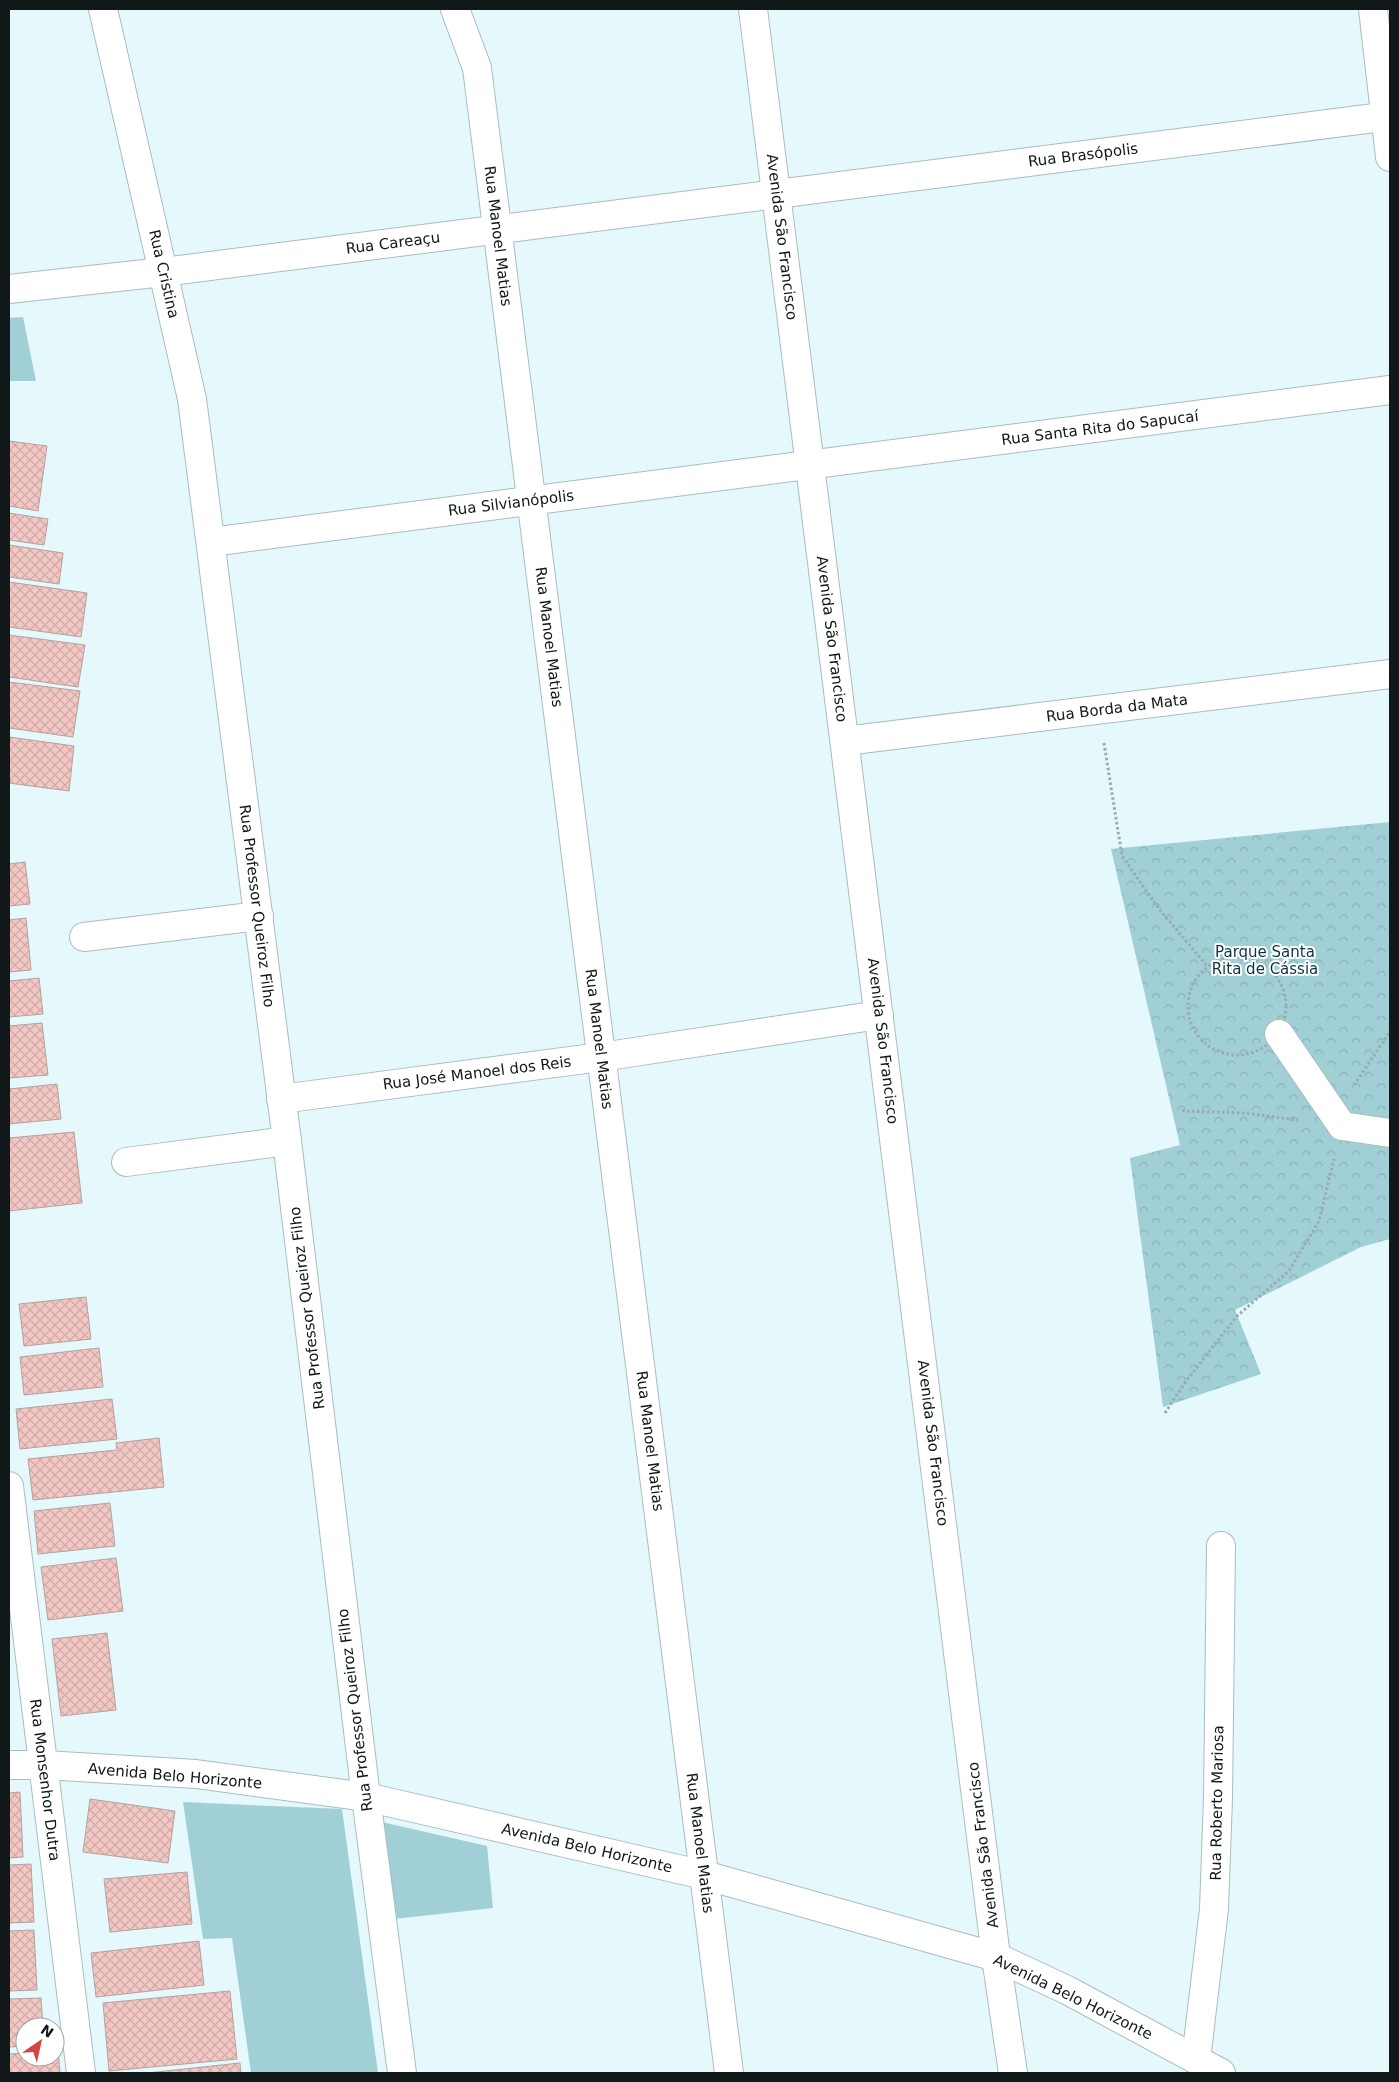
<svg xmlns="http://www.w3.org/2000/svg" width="1399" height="2082" font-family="'DejaVu Sans',sans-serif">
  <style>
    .green { fill: #a1cfd6 }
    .park { fill: url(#park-crowns) }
    .building { fill: url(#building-cross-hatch); stroke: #b3a2a0 }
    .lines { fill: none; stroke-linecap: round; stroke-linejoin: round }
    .minor-casing { stroke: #aabcbf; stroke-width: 30 }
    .path { stroke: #9baaad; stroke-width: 3; stroke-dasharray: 2.5 2.5; stroke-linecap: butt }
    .minor { stroke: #fff; stroke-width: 28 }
    .labels { text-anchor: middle; stroke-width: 4; stroke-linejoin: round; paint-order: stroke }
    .street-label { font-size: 15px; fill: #111819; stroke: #fff }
    .park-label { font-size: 15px; fill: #08363c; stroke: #fff }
  </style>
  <defs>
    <pattern id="park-crowns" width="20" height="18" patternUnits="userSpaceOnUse" patternTransform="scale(1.25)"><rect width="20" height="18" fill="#a1cfd6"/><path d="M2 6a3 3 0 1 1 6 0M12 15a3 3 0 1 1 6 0" fill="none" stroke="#8ab1b7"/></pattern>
    <pattern id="building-cross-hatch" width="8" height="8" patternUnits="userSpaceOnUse" patternTransform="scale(1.25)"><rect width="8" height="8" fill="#f3c7c3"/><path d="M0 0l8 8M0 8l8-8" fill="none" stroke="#cfaaa7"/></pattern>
  </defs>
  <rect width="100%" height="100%" fill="#e5f8fb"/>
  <!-- green -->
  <g class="green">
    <path d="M23,317L36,381H9V318Z"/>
    <path d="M183,1802L342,1809L378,2073H251L232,1938L203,1939Z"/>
    <path d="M373,1820L487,1846L493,1908L385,1920Z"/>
  </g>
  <!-- park -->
  <path class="park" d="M1390,822V1239L1361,1247L1235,1310L1261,1374L1163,1407L1130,1158L1180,1145L1111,849Z"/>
  <!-- building -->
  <g class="building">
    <path d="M9,441L47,446L38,511L9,506Z"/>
    <path d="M9,513L48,519L44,545L9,540Z"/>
    <path d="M9,545L63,553L59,584L9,577Z"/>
    <path d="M9,582L87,593L81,637L9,627Z"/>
    <path d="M9,635L85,645L78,687L9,677Z"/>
    <path d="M9,682L80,691L73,737L9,728Z"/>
    <path d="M9,737L74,746L69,791L9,783Z"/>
    <path d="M25,862L30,904L9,906V864Z"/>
    <path d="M26,918L31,970L9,972V920Z"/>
    <path d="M39,978L43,1014L9,1017V981Z"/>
    <path d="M42,1023L48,1075L9,1078V1026Z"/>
    <path d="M57,1084L61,1119L9,1124V1089Z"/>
    <path d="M74,1132L82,1203L9,1211V1138Z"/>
    <path d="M86,1297L91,1339L24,1346L19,1304Z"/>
    <path d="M99,1348L103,1387L24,1395L20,1357Z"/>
    <path d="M112,1399L117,1439L20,1449L16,1409Z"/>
    <path d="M159,1438L164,1487L33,1500L28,1459L117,1450L116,1443Z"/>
    <path d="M110,1503L115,1546L38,1554L34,1511Z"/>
    <path d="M116,1558L123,1611L48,1620L41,1567Z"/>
    <path d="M107,1633L116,1710L61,1716L52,1639Z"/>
    <path d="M20,1792L23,1857L9,1858V1793Z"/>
    <path d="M90,1799L175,1811L168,1863L83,1852Z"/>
    <path d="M31,1864L34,1922L9,1923V1865Z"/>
    <path d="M187,1872L192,1924L110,1932L104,1879Z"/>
    <path d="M34,1930L37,1990L9,1991V1931Z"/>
    <path d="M199,1941L204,1985L96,1997L91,1953Z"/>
    <path d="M230,1991L237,2059L109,2071L103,2003Z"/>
    <path d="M41,1998L43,2027H25V2046L9,2047V1999Z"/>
    <path d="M55,2050H58L60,2073H9V2054L25,2053V2057H55Z"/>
    <path d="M240,2063L241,2073H147Z"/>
  </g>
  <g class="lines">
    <!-- minor casing -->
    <g class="minor-casing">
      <g id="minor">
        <path d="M103,9L192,399L287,1141L366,1797L402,2073"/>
        <path d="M455,9L477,68L729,2073"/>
        <path d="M753,9L996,1957L1013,2073"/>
        <path d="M1373,9L1390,157"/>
        <path d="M9,289L163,272L1390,116"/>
        <path d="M211,542L1390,390"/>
        <path d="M845,741L1390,674"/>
        <path d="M84,937L259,916"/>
        <path d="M1279,1034L1342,1126L1390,1133"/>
        <path d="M281,1099L601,1057L879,1015"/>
        <path d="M126,1162L287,1141"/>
        <path d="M9,1486L81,2073"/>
        <path d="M9,1765H44L196,1774L366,1797L704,1875L996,1957L1067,1990L1221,2073"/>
        <path d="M1196,2059L1214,1909L1218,1798L1221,1546"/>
      </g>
    </g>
    <!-- path -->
    <g class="path">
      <path d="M1104,743L1122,856L1159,909L1207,966"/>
      <circle cx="1237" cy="1006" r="49"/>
      <path d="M1354,1085L1390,1032V1027"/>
      <path d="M1182,1111L1244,1113L1298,1120"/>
      <path d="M1165,1413L1186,1381L1237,1316L1289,1271L1319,1221L1334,1159"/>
    </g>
    <!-- minor -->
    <use href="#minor" class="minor"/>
  </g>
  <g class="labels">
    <!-- street labels -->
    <g class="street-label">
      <text transform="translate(1083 155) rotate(-7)" y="5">Rua Brasópolis</text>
      <text transform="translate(498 236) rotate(83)" y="5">Rua Manoel Matias</text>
      <text transform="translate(782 237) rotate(83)" y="5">Avenida São Francisco</text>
      <text transform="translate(393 243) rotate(-7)" y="5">Rua Careaçu</text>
      <text transform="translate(164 274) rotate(77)" y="5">Rua Cristina</text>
      <text transform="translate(1100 428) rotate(-7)" y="5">Rua Santa Rita do Sapucaí</text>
      <text transform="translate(511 503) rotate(-7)" y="5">Rua Silvianópolis</text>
      <text transform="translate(549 637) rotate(83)" y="5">Rua Manoel Matias</text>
      <text transform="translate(832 639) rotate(83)" y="5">Avenida São Francisco</text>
      <text transform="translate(1117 708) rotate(-7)" y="5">Rua Borda da Mata</text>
      <text transform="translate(257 906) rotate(83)" y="5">Rua Professor Queiroz Filho</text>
      <text transform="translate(599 1039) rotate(83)" y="5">Rua Manoel Matias</text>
      <text transform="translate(883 1041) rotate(83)" y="5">Avenida São Francisco</text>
      <text transform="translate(477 1073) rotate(-7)" y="5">Rua José Manoel dos Reis</text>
      <text transform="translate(307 1308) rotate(-97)" y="5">Rua Professor Queiroz Filho</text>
      <text transform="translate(650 1441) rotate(83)" y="5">Rua Manoel Matias</text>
      <text transform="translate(933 1443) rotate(83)" y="5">Avenida São Francisco</text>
      <text transform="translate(355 1710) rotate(-97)" y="5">Rua Professor Queiroz Filho</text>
      <text transform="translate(175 1776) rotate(5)" y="5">Avenida Belo Horizonte</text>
      <text transform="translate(45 1780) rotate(83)" y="5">Rua Monsenhor Dutra</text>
      <text transform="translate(1217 1803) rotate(-89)" y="5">Rua Roberto Mariosa</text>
      <text transform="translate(700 1843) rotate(83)" y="5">Rua Manoel Matias</text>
      <text transform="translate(983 1845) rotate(-97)" y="5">Avenida São Francisco</text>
      <text transform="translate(587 1848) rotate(13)" y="5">Avenida Belo Horizonte</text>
      <text transform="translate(1073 1997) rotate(26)" y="5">Avenida Belo Horizonte</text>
    </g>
    <!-- park labels -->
    <g class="park-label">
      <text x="1265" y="957">Parque Santa<tspan x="1265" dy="17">Rita de Cássia</tspan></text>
    </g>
  </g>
  <!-- border -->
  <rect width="1399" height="2082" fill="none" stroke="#111819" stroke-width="20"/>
  <!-- north arrow -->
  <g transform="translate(40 2042) rotate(34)"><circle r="24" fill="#ffffff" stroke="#a0a3a3"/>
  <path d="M0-4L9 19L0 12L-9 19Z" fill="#d34443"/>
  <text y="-8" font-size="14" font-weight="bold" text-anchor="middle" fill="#111819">N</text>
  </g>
</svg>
